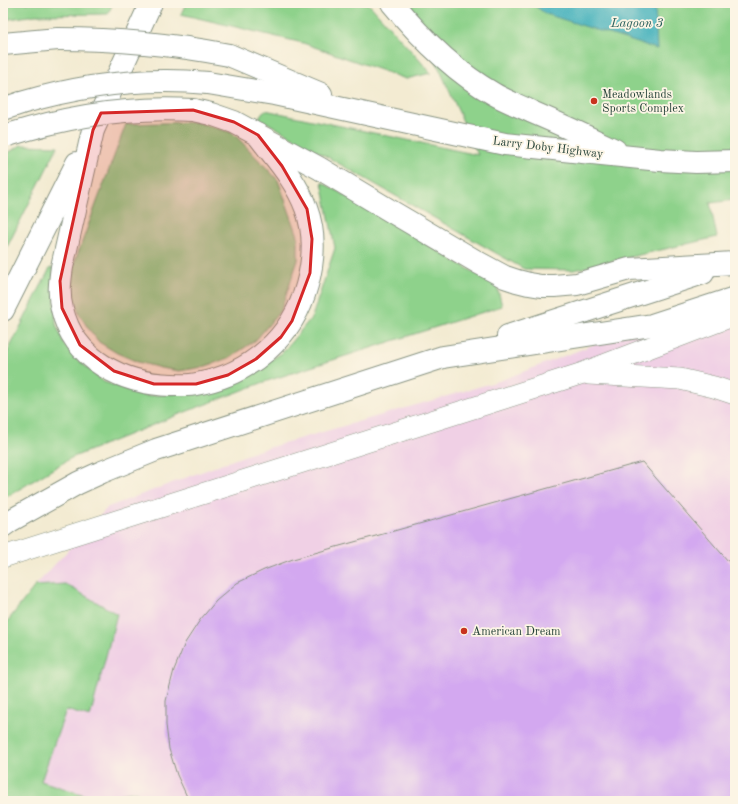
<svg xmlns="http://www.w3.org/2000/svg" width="738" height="804" font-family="'Old Standard TT',serif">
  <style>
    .built { fill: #f0d0e5 }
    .green { fill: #8ed28b; stroke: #568860 }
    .water { fill: #42b1bc; stroke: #307778 }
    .building { fill: #d3a8f0 }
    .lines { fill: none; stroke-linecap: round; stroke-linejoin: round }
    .tertiary-casing { stroke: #899483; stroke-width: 22 }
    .motorway-casing { stroke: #899483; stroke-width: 24 }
    .tertiary { stroke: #fff; stroke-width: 21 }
    .motorway { stroke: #fff; stroke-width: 22 }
    .motorway-bridge-casing { stroke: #899483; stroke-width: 24; stroke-linecap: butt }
    .motorway-bridge { stroke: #fff; stroke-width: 22 }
    .marked { fill: #d62828; fill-opacity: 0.2; stroke: #d62828; stroke-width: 3; stroke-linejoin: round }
    .poi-dot { fill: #c8321e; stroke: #fcf5e5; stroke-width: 1.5 }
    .labels { text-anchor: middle; stroke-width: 3.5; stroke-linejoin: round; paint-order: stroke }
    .poi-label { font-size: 12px; fill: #1f3d34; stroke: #fcf5e5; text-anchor: start }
    .street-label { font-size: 12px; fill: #1f3d34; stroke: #fcf5e5 }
    .water-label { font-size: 13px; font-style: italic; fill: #2a605d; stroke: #fcf5e5 }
  </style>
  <rect width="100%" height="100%" fill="#fcf5e5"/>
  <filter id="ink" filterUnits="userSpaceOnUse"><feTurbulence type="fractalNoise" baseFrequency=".025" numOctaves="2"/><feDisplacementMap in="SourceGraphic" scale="8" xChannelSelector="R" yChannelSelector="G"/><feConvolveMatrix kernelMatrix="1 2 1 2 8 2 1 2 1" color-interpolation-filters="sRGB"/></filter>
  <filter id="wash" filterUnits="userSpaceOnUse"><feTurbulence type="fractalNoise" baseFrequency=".012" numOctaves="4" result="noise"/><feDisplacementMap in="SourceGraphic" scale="16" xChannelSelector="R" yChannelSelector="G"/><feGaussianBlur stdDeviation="0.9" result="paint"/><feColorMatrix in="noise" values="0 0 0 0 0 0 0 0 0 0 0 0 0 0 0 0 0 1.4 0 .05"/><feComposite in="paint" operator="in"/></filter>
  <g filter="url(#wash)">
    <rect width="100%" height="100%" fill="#f3ebd2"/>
    <!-- built -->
    <path class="built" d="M735,292V801H141L136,791L97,799L41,781L66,710L91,717L65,584L35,586L108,507L257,451L499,381L712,299Z"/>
    <!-- green -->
    <g class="green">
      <path d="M3,3H113L108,14L35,15L3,20Z"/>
      <path d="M186,3H368L431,73L406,79L303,43L181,14Z"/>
      <path d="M410,3H735V200L710,203L717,237L574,270L524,269L259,118L265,110L478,155Z"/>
      <path d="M196,122L233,133L278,180L298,236V260L281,310L256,340L229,358L203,367L179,371L161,368L138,362L117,353L99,342L88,328L79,314L74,298L72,269L126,124Z"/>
      <path d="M21,145L58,146L3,255V156Z"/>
      <path d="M322,182L497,286L502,306L264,382L180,414L71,458L3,499V361L50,268H53L56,324L64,344L77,359L104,382L147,396L204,391L232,384L282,353L312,317L335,248Z"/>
      <path d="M65,584L117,614L90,717L66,710L41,781L97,799L136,791L141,801H3V627L35,586Z"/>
    </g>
    <!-- water -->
    <path class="water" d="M531,3H655L657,49L546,14Z"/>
    <g id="blocks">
      <!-- building -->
      <path class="building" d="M642,462L735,569V801H189L177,775L169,749L166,725V701L174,670L185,643L200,620L216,601L237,583L264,570L293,559Z"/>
    </g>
  </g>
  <g filter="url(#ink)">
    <use href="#blocks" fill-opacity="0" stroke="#899483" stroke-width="1"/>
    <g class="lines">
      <!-- tertiary casing -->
      <g class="tertiary-casing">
        <g id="tertiary">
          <path d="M588,374L680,379L714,387L735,394"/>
          <path d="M3,557L580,374L735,315"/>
        </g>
      </g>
      <!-- motorway casing -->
      <g class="motorway-casing">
        <g id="motorway">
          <path d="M392,3C420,37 455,72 494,94C506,101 520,106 532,112C560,124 588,137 615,150"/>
          <path d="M3,44L58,39"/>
          <path d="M229,55L321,94"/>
          <path d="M208,83L274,94L505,144L660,160L696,162L735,161"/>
          <path d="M3,109L21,103"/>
          <path d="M193,110L211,114L234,122L319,168L394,213L479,263L505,277L517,281L529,284L541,286H554L577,284L629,269L734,263"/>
          <path d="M94,128L151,3"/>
          <path d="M93,130L62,267C60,281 58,295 62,309C74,360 123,384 172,385C180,385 189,386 196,384C250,375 293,337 307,285C314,260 315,232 306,208C296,180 275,158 258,135"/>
          <path d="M3,310L77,163"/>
          <path d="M508,336L703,273"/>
          <path d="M3,526L10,521L78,483L102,472L156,450L443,357L652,325L735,298"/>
        </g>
      </g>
      <!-- tertiary -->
      <use href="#tertiary" class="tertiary"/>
      <!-- motorway -->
      <use href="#motorway" class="motorway"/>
      <!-- motorway-bridge casing -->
      <g class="motorway-bridge-casing">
        <g id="motorway-bridge">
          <path d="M58,39C115,39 172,44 229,55"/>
          <path d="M21,103C82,85 145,77 208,83"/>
          <path d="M8,135C68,116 130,106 193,110"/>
        </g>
      </g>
      <!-- motorway-bridge -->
      <use href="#motorway-bridge" class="motorway-bridge"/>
    </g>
  </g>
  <!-- marked area -->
  <path class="marked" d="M193,110L234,122L258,135L282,166L307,209L312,239L310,273L292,321L281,337L256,359L228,375L196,384H154L114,371L80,345L62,308L60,281L93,130L101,113Z"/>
  <!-- markers -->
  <g class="poi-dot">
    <circle cx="594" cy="101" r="4"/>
    <circle cx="464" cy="631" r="4"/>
  </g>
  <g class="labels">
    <!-- poi labels -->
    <g class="poi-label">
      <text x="602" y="98">Meadowlands<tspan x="602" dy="14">Sports Complex</tspan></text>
      <text x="472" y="635">American Dream</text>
    </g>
    <!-- street labels -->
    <g class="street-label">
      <text transform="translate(548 147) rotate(7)" y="4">Larry Doby Highway</text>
    </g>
    <!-- water labels -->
    <g class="water-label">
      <text x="637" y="27">Lagoon 3</text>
    </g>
  </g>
  <!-- margin -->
  <rect width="738" height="804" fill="none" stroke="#fcf5e5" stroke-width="16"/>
</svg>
